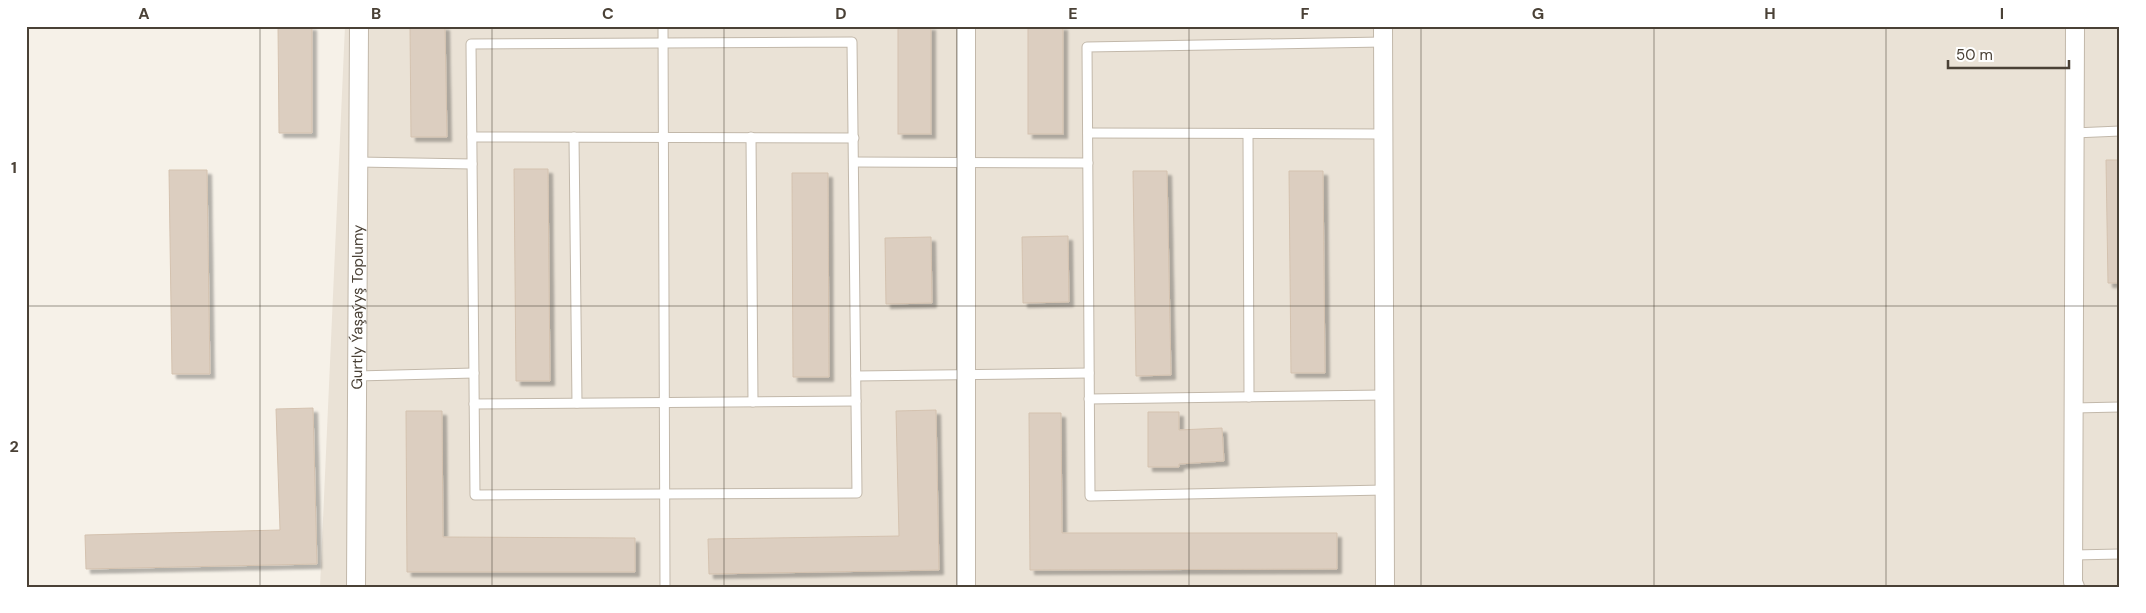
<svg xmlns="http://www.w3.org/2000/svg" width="2146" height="613" font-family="'DM Sans',sans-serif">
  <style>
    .residential { fill: #eae2d6 }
    .building { fill: #dccec0; stroke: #d4c2af; filter: url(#shadow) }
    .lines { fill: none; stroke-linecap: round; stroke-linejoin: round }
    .service-casing { stroke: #c2b8aa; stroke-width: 11 }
    .minor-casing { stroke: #c2b8aa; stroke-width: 20 }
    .service { stroke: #fff; stroke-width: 9 }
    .minor { stroke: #fff; stroke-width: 18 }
    .grid { fill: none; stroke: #4a4136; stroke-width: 1; stroke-opacity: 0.55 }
    .labels { text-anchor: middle; stroke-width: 4; stroke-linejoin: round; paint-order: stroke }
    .street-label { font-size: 15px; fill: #4a4136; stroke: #fff }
    .neatline { fill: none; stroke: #4a4136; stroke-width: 2 }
    .grid-label { font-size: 16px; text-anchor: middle; font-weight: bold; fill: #4a4136 }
  </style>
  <defs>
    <filter id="shadow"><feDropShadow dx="4.5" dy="4.5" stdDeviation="1" flood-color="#0004"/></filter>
  </defs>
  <rect width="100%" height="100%" fill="#f6f1e8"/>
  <!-- residential -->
  <path class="residential" d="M345,26H2120V587H320Z"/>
  <!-- building -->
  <g class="building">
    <path d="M278,26H312V133H279Z"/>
    <path d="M410,26H445L447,137H411Z"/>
    <rect x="898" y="26" width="33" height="108"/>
    <rect x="1028" y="26" width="35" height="108"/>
    <path d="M2106,160H2120V283H2108Z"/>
    <path d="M514,169H548L550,381H516Z"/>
    <path d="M169,170H207L210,374H172Z"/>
    <path d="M1133,171H1167L1171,375L1136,376Z"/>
    <path d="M1289,171H1323L1325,373H1291Z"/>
    <path d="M792,173H828L829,377H793Z"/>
    <path d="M1068,236L1069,302L1023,303L1022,237Z"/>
    <path d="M931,237L932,303L886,304L885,238Z"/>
    <path d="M313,408L317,564L86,569L85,535L280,530L276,409Z"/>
    <path d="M936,410L939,570L709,574L708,539L899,536L896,411Z"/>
    <path d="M406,411H442L443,537L635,538V572H407Z"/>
    <path d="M1148,412H1179V430L1222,428L1224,461L1179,464V467H1148Z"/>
    <path d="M1029,413H1061L1062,533H1337V569L1030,570Z"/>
  </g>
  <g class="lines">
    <!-- service casing -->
    <g class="service-casing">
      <g id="service">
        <path d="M663,26L665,587"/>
        <path d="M852,42L857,493L475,495L471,44Z"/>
        <path d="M1383,42L1087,47L1090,496L1385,490"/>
        <path d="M1088,133L1383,134"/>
        <path d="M2074,133L2120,131"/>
        <path d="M1248,134L1249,397"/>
        <path d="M472,137L854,138"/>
        <path d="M574,137L577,403"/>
        <path d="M751,137L753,402"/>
        <path d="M358,162L472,164"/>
        <path d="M854,162L1088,163"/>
        <path d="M357,376L474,373"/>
        <path d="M856,376L1089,373"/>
        <path d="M1089,399L1384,395"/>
        <path d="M474,404L856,401"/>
        <path d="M2074,408L2120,407"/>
        <path d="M2074,555L2120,554"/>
      </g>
    </g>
    <!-- minor casing -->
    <g class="minor-casing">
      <g id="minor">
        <path d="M1383,26L1385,587"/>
        <path d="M2075,26L2073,582L2075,587"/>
        <path id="s1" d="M356,587L359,26"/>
        <path d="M966,587V26"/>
      </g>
    </g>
    <!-- service -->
    <use href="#service" class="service"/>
    <!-- minor -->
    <use href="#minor" class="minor"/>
  </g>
  <!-- grid -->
  <path class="grid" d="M260,26V587M492,26V587M724,26V587M957,26V587M1189,26V587M1421,26V587M1654,26V587M1886,26V587M26,306H2120"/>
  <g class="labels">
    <!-- street labels -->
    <g class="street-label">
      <text dy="5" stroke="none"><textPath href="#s1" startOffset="280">Gurtly Ýaşaýyş Toplumy</textPath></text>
    </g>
  </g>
  <!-- border -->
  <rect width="2146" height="613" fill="none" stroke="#ffffff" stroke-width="55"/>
  <!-- scale -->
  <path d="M1948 60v8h121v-8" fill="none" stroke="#4a4136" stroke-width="2.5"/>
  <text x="1956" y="60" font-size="15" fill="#4a4136" stroke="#ffffff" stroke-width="4" paint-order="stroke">50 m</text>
  <rect x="28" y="28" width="2090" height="558" class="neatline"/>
  <g class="grid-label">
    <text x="144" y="19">A</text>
    <text x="376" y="19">B</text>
    <text x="608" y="19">C</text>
    <text x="841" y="19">D</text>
    <text x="1073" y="19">E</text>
    <text x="1305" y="19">F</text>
    <text x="1538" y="19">G</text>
    <text x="1770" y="19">H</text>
    <text x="2002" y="19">I</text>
    <text x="14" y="173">1</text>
    <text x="14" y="452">2</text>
  </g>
</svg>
